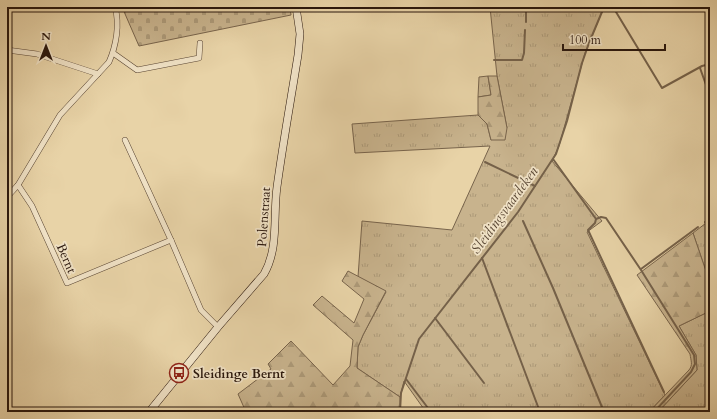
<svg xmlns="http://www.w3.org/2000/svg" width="717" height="419" font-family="Cardo,serif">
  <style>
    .grass { fill: url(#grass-tufts); stroke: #78644c }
    .forest { fill: url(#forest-firs); stroke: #78644c }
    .cemetery { fill: url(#cemetery-stones); stroke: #78644c }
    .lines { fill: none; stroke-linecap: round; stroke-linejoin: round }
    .stream { stroke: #756149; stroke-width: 2 }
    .minor-casing { stroke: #594533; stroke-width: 6 }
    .secondary-casing { stroke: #29160c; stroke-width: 8 }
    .minor { stroke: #f0e2c6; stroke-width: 5 }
    .secondary { stroke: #f0e2c6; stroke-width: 7 }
    .labels { text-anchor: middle; stroke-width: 3.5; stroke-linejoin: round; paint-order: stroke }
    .street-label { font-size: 13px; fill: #29160c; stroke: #f0e2c6 }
    .poi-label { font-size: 13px; font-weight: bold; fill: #29160c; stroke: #f0e2c6; text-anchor: start }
    .water-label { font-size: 14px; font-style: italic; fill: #5b4835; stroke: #f0e2c6 }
  </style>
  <defs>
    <pattern id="grass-tufts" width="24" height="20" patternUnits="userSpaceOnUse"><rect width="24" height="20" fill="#c8b38d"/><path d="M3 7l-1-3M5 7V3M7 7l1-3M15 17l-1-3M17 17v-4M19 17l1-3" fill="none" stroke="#ac9978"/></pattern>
    <pattern id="forest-firs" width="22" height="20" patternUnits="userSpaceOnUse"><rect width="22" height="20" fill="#c8b38d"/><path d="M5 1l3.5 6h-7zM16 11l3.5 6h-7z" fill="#ac9978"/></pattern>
    <pattern id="cemetery-stones" width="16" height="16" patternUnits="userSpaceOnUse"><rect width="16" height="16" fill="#c8b38d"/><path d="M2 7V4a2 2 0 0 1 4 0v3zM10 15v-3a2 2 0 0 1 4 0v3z" fill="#ac9978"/></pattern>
  </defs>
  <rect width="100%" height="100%" fill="#e8d3a7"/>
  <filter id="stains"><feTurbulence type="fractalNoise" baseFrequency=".005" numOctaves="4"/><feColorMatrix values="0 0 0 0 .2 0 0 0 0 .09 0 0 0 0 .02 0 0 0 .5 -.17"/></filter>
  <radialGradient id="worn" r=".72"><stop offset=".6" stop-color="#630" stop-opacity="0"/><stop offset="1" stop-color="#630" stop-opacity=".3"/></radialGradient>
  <!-- grass -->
  <g class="grass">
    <path d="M490,7H604L585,53L559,146L552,161L602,221L587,232L665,395L649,412H426L404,381L400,397L357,368L358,347L363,335L386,292L358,277L362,221L452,230L490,146L355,153L352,124L478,115L487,124L491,140L507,128L497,76Z"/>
    <path d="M488,76L491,95L478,97L479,77Z"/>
    <path d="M710,220V283L693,233Z"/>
    <path d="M710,311V412H658L697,370L696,355L679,326Z"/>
  </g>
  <!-- forest -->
  <g class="forest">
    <path d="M488,76H497L507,128L505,140H491L487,124L478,115V97L491,95Z"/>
    <path d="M693,233L710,283V311L679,326L696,355L697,370L658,412H649L689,370C693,365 691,361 690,354L637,275Z"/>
    <path d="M348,271L386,291L363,335L358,347L357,368L400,397V412H246L238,394L271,369L268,364L291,341L333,385L350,366L353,340L313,305L322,296L354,323L364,299L342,281Z"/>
  </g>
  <!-- cemetery -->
  <path class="cemetery" d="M122,7H290L291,15L139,46Z"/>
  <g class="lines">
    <!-- stream -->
    <g class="stream">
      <path d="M526,7V22"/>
      <path d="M613,7L662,88L702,66L710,64"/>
      <path d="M494,60H522L524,53L525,30"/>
      <path d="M700,68L710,96"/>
      <path d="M553,159L596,219L601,217L606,218L641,270L694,355L695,364L691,372L654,412"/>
      <path d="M485,162L535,186"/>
      <path d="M596,219L595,223L588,230L664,392"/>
      <path d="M523,221L553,288L604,412"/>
      <path d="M705,222L710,219"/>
      <path d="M482,258L540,412"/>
      <path d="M641,269L698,227"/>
      <path d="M435,318L484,383"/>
      <path d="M406,379L431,412"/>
      <path d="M400,412L401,393L419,339L518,212L556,154L567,121L582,63L589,43L604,7"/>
    </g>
    <!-- minor casing -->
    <g class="minor-casing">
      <g id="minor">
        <path d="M7,50L37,54L98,74"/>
        <path d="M113,53L137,70L199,58L200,43"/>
        <path d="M125,140L171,240"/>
        <path d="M18,185L32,206L67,283L171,240L201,310L218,327"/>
        <path d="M7,197L18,185L60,115L109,62C116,46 120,25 115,7"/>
      </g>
    </g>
    <!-- secondary casing -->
    <g class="secondary-casing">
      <path id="secondary" d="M149,412L218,327L264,274C279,248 273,216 277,187C283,143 291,99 298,55L300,34L296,7"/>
    </g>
    <!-- minor -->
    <use href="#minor" class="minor"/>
    <!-- secondary -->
    <use href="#secondary" class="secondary"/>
  </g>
  <!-- icons -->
  <defs>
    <g id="bus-ring" transform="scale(1)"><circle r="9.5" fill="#f0e2c6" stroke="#8f2418" stroke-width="1.5"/><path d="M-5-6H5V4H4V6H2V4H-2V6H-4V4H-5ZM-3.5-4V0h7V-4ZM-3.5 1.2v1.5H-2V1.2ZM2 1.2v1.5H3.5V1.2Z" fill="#8f2418"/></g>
  </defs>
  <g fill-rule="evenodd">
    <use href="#bus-ring" x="179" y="373"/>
  </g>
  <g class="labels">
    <!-- street labels -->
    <g class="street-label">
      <text transform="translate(263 217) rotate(-86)" y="5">Polenstraat</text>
      <text transform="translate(67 258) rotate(66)" y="5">Bernt</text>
    </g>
    <!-- poi labels -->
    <g class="poi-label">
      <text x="193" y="378">Sleidinge Bernt</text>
    </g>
    <!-- water labels -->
    <g class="water-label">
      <text transform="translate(504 210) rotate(-54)" y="5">Sleidingsvaardeken</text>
    </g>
  </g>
  <!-- margin -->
  <rect width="717" height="419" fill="none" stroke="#e8d3a7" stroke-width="24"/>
  <rect x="8" y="8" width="701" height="403" fill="none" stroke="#29160c" stroke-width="2"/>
  <rect x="12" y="12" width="693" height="395" fill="none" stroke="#29160c"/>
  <!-- north arrow -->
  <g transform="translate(46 46)" stroke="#f0e2c6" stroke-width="3" paint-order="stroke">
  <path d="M0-3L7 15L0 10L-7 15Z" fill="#29160c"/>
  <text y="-6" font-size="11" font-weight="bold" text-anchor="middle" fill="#29160c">N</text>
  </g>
  <!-- scale -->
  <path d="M563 44v6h102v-6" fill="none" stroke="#29160c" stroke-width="2"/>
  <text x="569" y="44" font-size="12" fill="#29160c" stroke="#f0e2c6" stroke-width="3" paint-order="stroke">100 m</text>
  <rect width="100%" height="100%" filter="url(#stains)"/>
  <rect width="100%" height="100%" fill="url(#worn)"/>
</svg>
